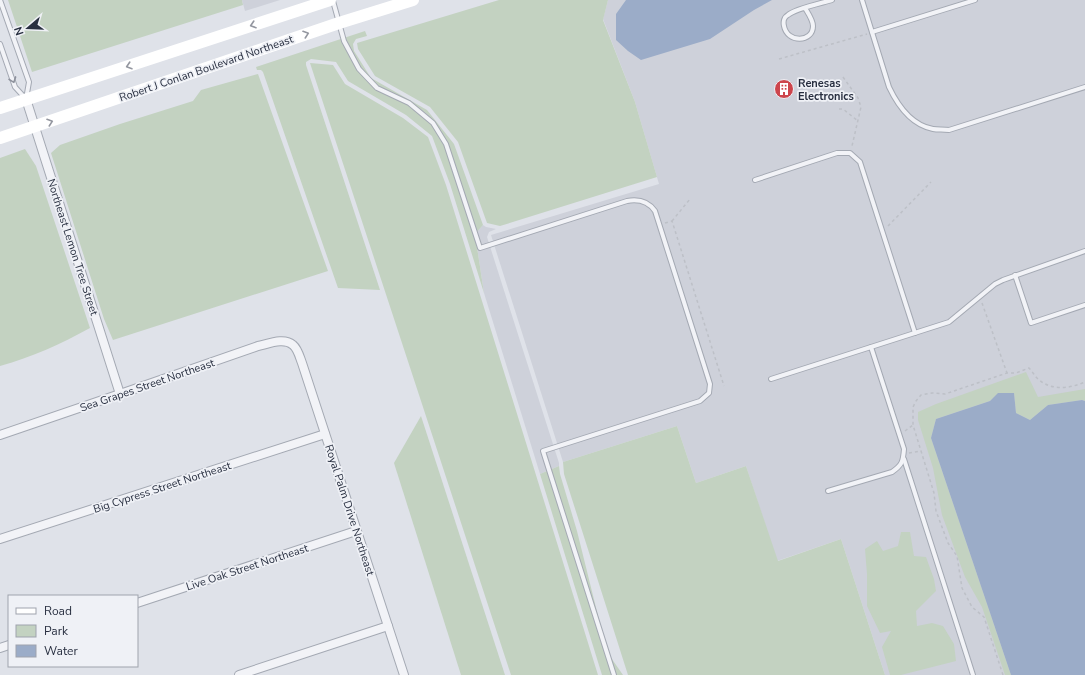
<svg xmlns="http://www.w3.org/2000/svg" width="1085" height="675" font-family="'Nunito Sans',sans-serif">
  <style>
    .built { fill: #ced1da }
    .green { fill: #c3d2c1 }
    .water { fill: #9bacc8 }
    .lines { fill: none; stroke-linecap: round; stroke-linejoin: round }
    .lane-casing { stroke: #a4a9b3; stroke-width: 6 }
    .street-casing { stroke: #a4a9b3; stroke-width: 10 }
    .path { stroke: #bdc0c7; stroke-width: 1.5; stroke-dasharray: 3 3; stroke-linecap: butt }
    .lane { stroke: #f2f3f7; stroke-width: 4 }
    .street { stroke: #f2f3f7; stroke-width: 8 }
    .secondary { stroke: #fff; stroke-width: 12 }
    .oneway { stroke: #9497a0 }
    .oneway2 { stroke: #8d919c }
    .labels { text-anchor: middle; stroke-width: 3.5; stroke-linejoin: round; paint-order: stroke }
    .street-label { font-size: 11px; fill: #282f40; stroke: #eff1f6 }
    .poi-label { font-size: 11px; font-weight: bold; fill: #282f40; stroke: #eff1f6; text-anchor: start }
  </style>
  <rect width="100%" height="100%" fill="#dfe2e9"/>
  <!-- built -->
  <g class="built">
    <path d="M242,0H280L245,11Z"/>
    <path d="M608,0H1085V675H885L841,539L777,561L746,466L696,483L677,426L563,462L491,235L659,184L635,102L603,19Z"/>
    <path d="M483,225L486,227L496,229L489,232L487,237L559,463V466L540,474L484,293L475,234Z"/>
  </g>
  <!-- green -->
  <g class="green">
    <path d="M8,0H242L243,5L32,72Z"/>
    <path d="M499,0H608L603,20L635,102L657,177L500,226L487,223L458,142L430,107L375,76L358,49L357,43Z"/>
    <path d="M365,31L367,36L356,39L353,44L354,51L371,78L427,110L454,144L483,225L475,234L484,293L450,184L432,136L406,115L348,81L336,62L311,59L306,62V65L380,290L338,288L263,72L261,70H257L256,67Z"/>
    <path d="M310,63L333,65L345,84L403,118L428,137L446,185L598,675H511Z"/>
    <path d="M258,74L328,271L113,340L104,319L51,153L60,145L120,124L193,101L201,90Z"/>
    <path d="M25,149L36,166L90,328C61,344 32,357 0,366V158Z"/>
    <path d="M1026,372L1038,397L1085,389V401L1082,400L1048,405L1030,420L1016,413L1014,393H999L990,401L936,419L931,438L1011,675H1005L982,607L965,577L942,515L933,468L918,420V412L936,404Z"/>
    <path d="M421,416L505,675H461L394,463Z"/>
    <path d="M677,426L696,483L746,466L778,561L841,539L885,675H628L564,474L563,462Z"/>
    <path d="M559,466L560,474L577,531L607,652L623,675H602L540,474Z"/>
    <path d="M901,532H910L914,556L926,557L934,579L936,591L916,611L917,626L932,623L943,626L954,644L956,661L901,675H890L882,647L891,631L880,633L867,606V574L865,549L877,541L883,551L898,546Z"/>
  </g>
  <!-- water -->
  <g class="water">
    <path d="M626,0H772L754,10L710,39L641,60L628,51L616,40V14Z"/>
    <path d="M998,393H1014L1016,413L1030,420L1048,405L1082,400L1085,401V675H1011L931,438L936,419L990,401Z"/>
  </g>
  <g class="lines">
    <!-- lane casing -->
    <g class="lane-casing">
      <g id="lane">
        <path d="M862,0L889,87C898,106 911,125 933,129C938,130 944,129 949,130L1085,87"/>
        <path d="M333,1L344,41L359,69L377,88L409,103L433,123L446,144L480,248L627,201C638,199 648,201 655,211L710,384L709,393L700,401L543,451L614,675"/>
        <path d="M805,8C808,13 813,20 813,26C813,43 787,43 784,26C783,22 784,17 788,15C794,9 822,3 832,0"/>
        <path d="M872,32L975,0"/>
        <path d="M0,44L15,87L26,99L29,82L0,0"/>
        <path d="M755,180L837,153H850L860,162L915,333"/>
        <path d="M1015,275L1031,323L1085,305"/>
        <path d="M771,379L949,322L995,284L1003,280L1085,251"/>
        <path d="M904,459L973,675"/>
        <path d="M828,491L892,472C902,465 903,462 904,449L871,347"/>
      </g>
    </g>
    <!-- street casing -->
    <g class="street-casing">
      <g id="street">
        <path d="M26,99L120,394"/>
        <path d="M0,435L120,394L258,346C268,344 284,337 293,345C298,349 300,358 302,363L404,675"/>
        <path d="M0,539L325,434"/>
        <path d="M137,603L356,531"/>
        <path d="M0,648L9,645"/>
        <path d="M239,675L388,626"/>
      </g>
    </g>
    <!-- path -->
    <g class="path">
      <path d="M779,59L867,34"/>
      <path d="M843,77L858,98L861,107L852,146"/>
      <path d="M839,109H843L858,121"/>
      <path d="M672,221L690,199"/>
      <path d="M665,223L672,221L724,386"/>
      <path d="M888,226L931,182"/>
      <path d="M982,303L1007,373"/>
      <path d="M905,431L913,425"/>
      <path d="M909,453L921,451"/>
      <path d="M1003,675L984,617L972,607L962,588L957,556L948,543L936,511L934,493L913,425V407L916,401L921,395L932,393L945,394L1007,373H1016L1029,368C1032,371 1034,375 1037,378C1050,391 1069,389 1085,382"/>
    </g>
    <!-- lane -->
    <use href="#lane" class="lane"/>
    <!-- street -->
    <use href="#street" class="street"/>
    <!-- secondary -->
    <g class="secondary">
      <path d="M0,108L330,0"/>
      <path d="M0,138L339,23L413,0"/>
    </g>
  </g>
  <!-- one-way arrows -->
  <defs><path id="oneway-chevron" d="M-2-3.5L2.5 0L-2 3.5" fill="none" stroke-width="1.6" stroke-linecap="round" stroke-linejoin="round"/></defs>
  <g class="oneway">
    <use href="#oneway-chevron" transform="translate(253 25) rotate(162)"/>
    <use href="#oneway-chevron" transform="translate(306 34) rotate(-19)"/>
    <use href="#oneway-chevron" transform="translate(129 66) rotate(162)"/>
    <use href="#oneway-chevron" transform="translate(50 122) rotate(-19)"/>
  </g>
  <use class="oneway2" href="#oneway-chevron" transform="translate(13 80) rotate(70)"/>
  <!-- icons -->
  <defs>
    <g id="building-disc" transform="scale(1)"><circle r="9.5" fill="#cd454c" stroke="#eff1f6"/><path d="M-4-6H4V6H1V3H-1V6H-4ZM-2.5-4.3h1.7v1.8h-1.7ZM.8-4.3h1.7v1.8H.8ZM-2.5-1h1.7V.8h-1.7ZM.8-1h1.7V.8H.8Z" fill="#fff"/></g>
  </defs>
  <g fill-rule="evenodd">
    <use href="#building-disc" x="784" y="89"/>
  </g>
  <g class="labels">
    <!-- street labels -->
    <g class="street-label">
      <text transform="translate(206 68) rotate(-19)" y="4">Robert J Conlan Boulevard Northeast</text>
      <text transform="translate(73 247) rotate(72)" y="4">Northeast Lemon Tree Street</text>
      <text transform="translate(147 385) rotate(-19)" y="4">Sea Grapes Street Northeast</text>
      <text transform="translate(162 487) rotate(-18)" y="4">Big Cypress Street Northeast</text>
      <text transform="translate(350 510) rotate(72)" y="4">Royal Palm Drive Northeast</text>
      <text transform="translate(247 567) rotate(-18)" y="4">Live Oak Street Northeast</text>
    </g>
    <!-- poi labels -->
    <g class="poi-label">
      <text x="798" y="87">Renesas<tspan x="798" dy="13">Electronics</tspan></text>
    </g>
  </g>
  <!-- legend -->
  <rect x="8" y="595" width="130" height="72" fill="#eff1f6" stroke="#9fa3ad"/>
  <rect x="16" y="608" width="20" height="6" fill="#ffffff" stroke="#9fa3ad"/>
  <text x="44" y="615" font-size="12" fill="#282f40">Road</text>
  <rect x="16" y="625" width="20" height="12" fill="#c3d2c1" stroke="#9fa3ad"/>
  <text x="44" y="635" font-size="12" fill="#282f40">Park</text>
  <rect x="16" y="645" width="20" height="12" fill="#9bacc8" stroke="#9fa3ad"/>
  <text x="44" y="655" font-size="12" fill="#282f40">Water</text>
  <!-- north arrow -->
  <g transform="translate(28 28) rotate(251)" stroke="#eff1f6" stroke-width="3" paint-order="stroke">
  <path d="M0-3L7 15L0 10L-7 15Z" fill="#282f40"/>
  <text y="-6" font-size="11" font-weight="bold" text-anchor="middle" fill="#282f40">N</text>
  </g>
</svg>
